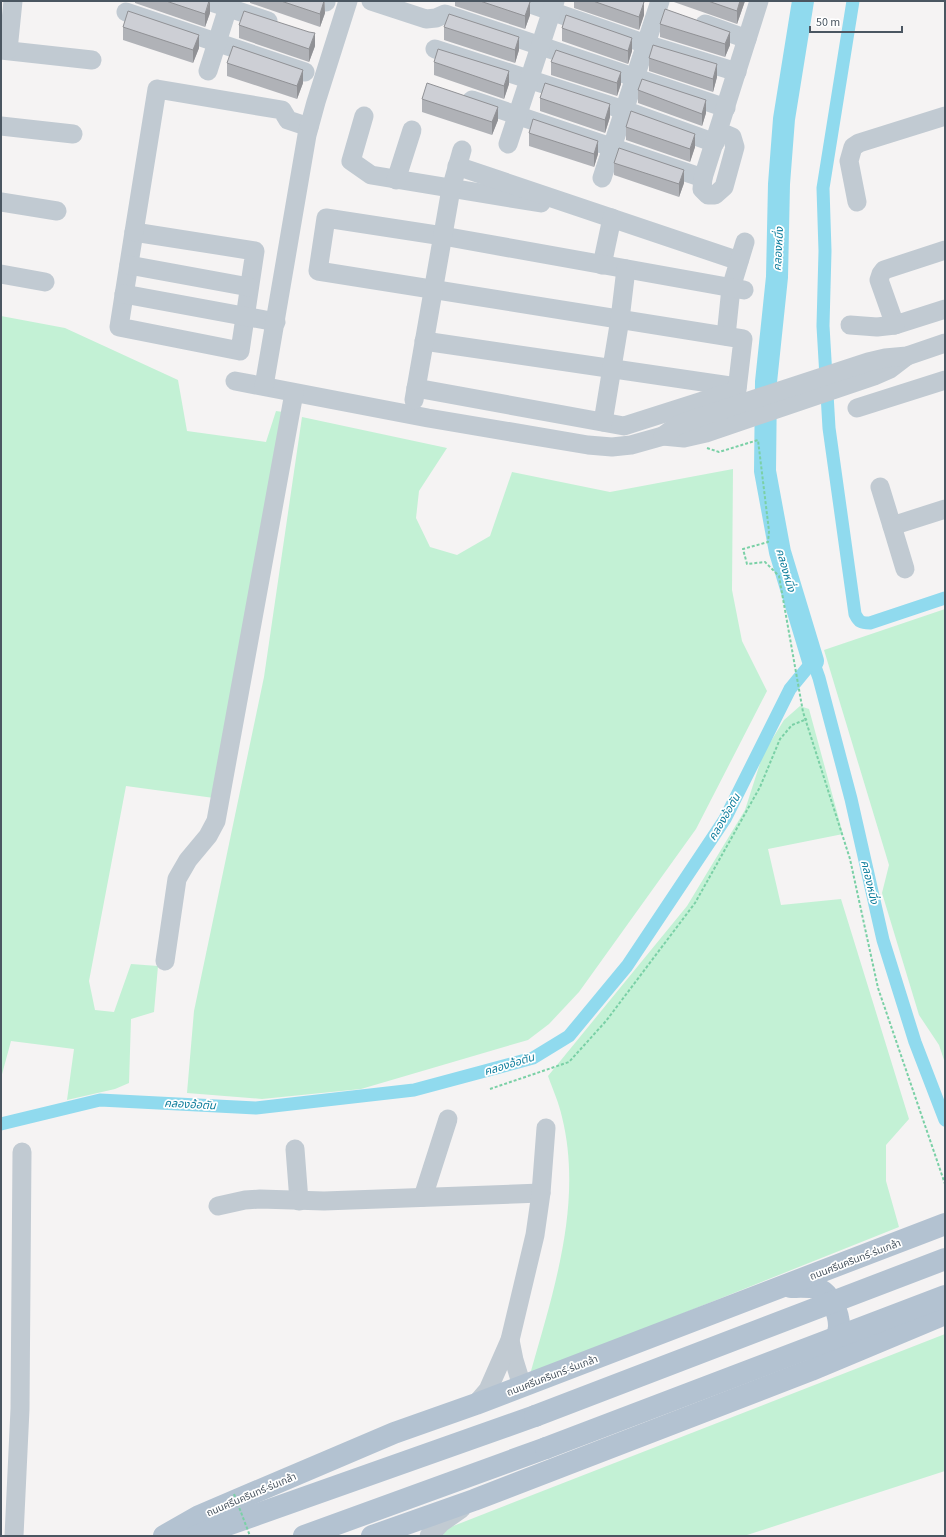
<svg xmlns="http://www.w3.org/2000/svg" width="946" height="1537" font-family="'Source Sans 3','Noto Sans Thai',sans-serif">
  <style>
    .green { fill: #c3f1d5 }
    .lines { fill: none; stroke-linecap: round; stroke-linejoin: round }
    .canal { stroke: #90daee; stroke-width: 13 }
    .river { stroke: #90daee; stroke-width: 22 }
    .path { stroke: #7ad0a6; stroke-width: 2; stroke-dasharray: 3 2; stroke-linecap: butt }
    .minor { stroke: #c1cad2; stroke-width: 19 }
    .major { stroke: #b3c2d1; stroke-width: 22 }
    .path-bridge { stroke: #7ad0a6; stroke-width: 2; stroke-dasharray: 3 2; stroke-linecap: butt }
    .major-bridge { stroke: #b3c2d1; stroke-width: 22 }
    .wall { fill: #b0b2b7 }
    .shaded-wall { fill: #909195 }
    .building { fill: #cdcfd5; stroke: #909195 }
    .labels { text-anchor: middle; stroke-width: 3.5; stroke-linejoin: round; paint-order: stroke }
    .street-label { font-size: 10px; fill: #4a5661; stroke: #fff }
    .water-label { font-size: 11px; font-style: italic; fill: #0c7c9b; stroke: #fff }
  </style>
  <rect width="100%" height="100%" fill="#f5f3f3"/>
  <!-- green -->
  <g class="green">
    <path d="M1,316L65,328L178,380L187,431L266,442L276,411L283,412L214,798L126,786L89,981L95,1010L114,1012L131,964L158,966L154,1012L131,1019L129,1083L115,1089L67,1100L74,1049L11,1041L1,1078Z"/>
    <path d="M302,417L447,448L419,491L416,518L430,547L457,555L490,536L512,472L610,492L733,469L732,590L742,641L767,691L696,829L579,992L549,1024L528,1040L361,1089L262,1099L187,1093L194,1011L264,677Z"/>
    <path d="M945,609V1063L939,1045L919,1015L882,893L889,865L824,650Z"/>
    <path d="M800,706L809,709L843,834L768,849L781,905L841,899L909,1119L886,1145V1181L899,1227L536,1372L531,1371C554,1290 583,1202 562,1117C559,1103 553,1090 548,1076L687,906L745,810L763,754L784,720Z"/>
    <path d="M945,1334V1471L744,1536H442L448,1528L466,1521Z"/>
  </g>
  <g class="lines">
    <!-- canal -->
    <g class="canal">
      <path d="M853,1L823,188L825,251L823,326L829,428L855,614C859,622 861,623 870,623L945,598"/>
      <path d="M813,661L819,678L851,799L883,940L915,1042L945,1120"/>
      <path d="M1,1124L100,1100L256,1108L414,1090L533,1058L569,1036L627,966L725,819L790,689L813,661"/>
    </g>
    <!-- river -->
    <path class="river" d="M803,1L784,119L779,184L777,277L766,382L765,471L780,552L813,661"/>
    <!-- path -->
    <g class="path">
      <path d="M707,448L719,452L758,440L769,531L768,542L743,549L747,564L765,562L779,576L803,712L850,859L878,988L945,1184"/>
      <path d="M490,1089L569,1062L606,1021L695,903L760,787L780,739L792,725L807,719"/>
    </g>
    <!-- minor -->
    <g class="minor">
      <path d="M208,1L268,21"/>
      <path d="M323,1L326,2"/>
      <path d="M371,1L426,19L436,18L445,14L726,108"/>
      <path d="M522,1L646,44L737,72"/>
      <path d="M126,12L305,72"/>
      <path d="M705,24L747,39"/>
      <path d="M435,49L624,110L715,143"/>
      <path d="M1,50L92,60"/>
      <path d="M8,50L13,1"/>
      <path d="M208,71L230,1"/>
      <path d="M472,100L703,178"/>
      <path d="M364,116L351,161L371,175L541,203"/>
      <path d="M1,126L73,134"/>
      <path d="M718,131L732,137L735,147L724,187L715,195H708L702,189L703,178L759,1"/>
      <path d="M508,144L555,1"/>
      <path d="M457,166L739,261"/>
      <path d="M602,178L660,1"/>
      <path d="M396,180L412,130"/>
      <path d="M1,202L57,211"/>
      <path d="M857,202L849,161L853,147L859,143L945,116"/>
      <path d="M134,232L255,251L240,351L119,327Z"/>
      <path d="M134,232L157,89L282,110L288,120L309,127"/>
      <path d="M945,250L884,270L881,274L879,280L895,325L945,309"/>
      <path d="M129,265L249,287"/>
      <path d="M602,265L612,218"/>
      <path d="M1,274L45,282"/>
      <path d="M124,294L276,322"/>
      <path d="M850,325L877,327L895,325"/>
      <path d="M726,336L731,288L745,242"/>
      <path d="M424,341L737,387"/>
      <path d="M235,381L428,418L588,445L612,447L631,445L663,436L684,438L706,433L874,376L890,369L907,356"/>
      <path d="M264,386L307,135L316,102L348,1"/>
      <path d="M416,388L624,426L737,390L743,339L318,271L326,218L443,236L744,290"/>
      <path d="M414,400L451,189L462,150"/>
      <path d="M857,408L945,380"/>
      <path d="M603,422L620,319L626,269"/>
      <path d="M663,436L678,425L700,417L868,362L885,358L907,356L945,343"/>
      <path d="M880,487L892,526L945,509"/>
      <path d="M892,526L905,569"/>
      <path d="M165,961L177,879L188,860L208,836L216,821L294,393"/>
      <path d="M295,1149L299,1201"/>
      <path d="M423,1197L448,1119"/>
      <path d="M218,1206L245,1200L260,1199L324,1201L541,1193"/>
      <path d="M510,1340L514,1360L522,1386"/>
      <path d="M476,1404L488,1390L510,1340L535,1235L541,1193L546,1128"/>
      <path d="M14,1536L20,1409L22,1152"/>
      <path d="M429,1536L441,1523L461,1509"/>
    </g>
    <!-- major -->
    <g class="major">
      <path d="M791,1287C799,1287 811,1286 819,1289C831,1295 839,1313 839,1326C839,1335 833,1344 827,1351"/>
      <path d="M164,1536L199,1516L394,1433L476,1404L945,1224"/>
      <path d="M196,1536L535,1416"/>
      <path d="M304,1536L546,1448"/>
      <path d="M372,1536L474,1500L811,1370L945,1314"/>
    </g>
    <!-- path-bridge -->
    <path class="path-bridge" d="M234,1494L250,1536"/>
    <!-- major-bridge -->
    <g class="major-bridge">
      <path d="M535,1416L945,1259"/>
      <path d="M546,1448L945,1296"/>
    </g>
  </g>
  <!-- wall -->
  <g class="wall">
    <path d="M135,1H210V13L205,27L135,3Z"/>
    <path d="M250,1H325V13L320,27L250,3Z"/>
    <path d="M455,1H527L530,15L525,29L455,6Z"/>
    <path d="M574,1H642L644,15L639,30L574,8Z"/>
    <path d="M671,1H745L737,24Z"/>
    <path d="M660,24L730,45L725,57L660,37Z"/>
    <path d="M239,25L309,32L315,46L309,62L239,38Z"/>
    <path d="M123,27L199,48L193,63L123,40Z"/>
    <path d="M444,27L519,50L515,63L444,40Z"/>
    <path d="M562,28L632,51L628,64L562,41Z"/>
    <path d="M649,58L717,77L713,92L649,71Z"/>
    <path d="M434,62L509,84L504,99L434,75Z"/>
    <path d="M551,62L621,84L617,96L551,75Z"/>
    <path d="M227,63L303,83L297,99L227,76Z"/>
    <path d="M638,90L706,113L702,126L638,103Z"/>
    <path d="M540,98L610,117L605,133L540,111Z"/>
    <path d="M422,99L498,120L492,135L422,112Z"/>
    <path d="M626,127L695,147L690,162L626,140Z"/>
    <path d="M529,133L598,154L594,167L529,146Z"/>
    <path d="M614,163L684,183L679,197L614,175Z"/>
  </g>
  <!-- shaded-wall -->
  <g class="shaded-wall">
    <path d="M210,1V13L205,27V14Z"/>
    <path d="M324,1L325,13L320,27V14Z"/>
    <path d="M740,1H745L737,24V11Z"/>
    <path d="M530,2V15L525,29V16Z"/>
    <path d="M644,2V15L639,30V17Z"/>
    <path d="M730,32V45L725,57V44Z"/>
    <path d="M315,33V46L309,62V49Z"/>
    <path d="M199,35V48L193,63V50Z"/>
    <path d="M519,37V50L515,63V50Z"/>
    <path d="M632,38V51L628,64V51Z"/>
    <path d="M717,64V77L713,92V79Z"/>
    <path d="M303,70V83L297,99V86Z"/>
    <path d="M509,71V84L504,99V86Z"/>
    <path d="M621,72V84L617,96V83Z"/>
    <path d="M706,100V113L702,126V114Z"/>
    <path d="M610,104V117L605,133V120Z"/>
    <path d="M498,107V120L492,135V122Z"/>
    <path d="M695,134V147L690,162V149Z"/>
    <path d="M598,141V154L594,167V154Z"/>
    <path d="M684,170V183L679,197V184Z"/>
  </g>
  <!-- building -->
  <g class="building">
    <path d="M166,1H209L205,14Z"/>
    <path d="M281,1H324L320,14Z"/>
    <path d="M480,1H527L530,2L525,16Z"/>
    <path d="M593,1H642L644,2L639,17Z"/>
    <path d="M708,1H740L737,11Z"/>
    <path d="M665,9L730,32L725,44L660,24Z"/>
    <path d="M128,11L199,35L193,50L123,27Z"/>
    <path d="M244,11L309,32L315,33L309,49L239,25Z"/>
    <path d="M449,14L519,37L515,50L444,27Z"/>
    <path d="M566,15L632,38L628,51L562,28Z"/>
    <path d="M653,45L717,64L713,79L649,58Z"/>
    <path d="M233,46L303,70L297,86L227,63Z"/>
    <path d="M438,49L509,71L504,86L434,62Z"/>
    <path d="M556,50L621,72L617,83L551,62Z"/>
    <path d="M642,79L706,100L702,114L638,90Z"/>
    <path d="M427,83L498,107L492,122L422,99Z"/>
    <path d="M545,83L610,104L605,120L540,98Z"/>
    <path d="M631,111L695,134L690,149L626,127Z"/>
    <path d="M533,119L598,141L594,154L529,133Z"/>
    <path d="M619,148L684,170L679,184L614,163Z"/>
  </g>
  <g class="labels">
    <!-- street labels -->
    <g class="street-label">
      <text transform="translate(855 1259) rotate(-21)" y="4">ถนนศรีนครินทร์-ร่มเกล้า</text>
      <text transform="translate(552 1375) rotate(-21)" y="4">ถนนศรีนครินทร์-ร่มเกล้า</text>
      <text transform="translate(251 1494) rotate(-23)" y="4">ถนนศรีนครินทร์-ร่มเกล้า</text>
    </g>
    <!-- water labels -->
    <g class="water-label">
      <text transform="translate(778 249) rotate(-87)" y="4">คลองหนึ่ง</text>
      <text transform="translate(786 570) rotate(74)" y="4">คลองหนึ่ง</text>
      <text transform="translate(724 817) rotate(-60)" y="4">คลองอ้อตัน</text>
      <text transform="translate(870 882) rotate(77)" y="4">คลองหนึ่ง</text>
      <text transform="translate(509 1064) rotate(-17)" y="4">คลองอ้อตัน</text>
      <text transform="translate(190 1104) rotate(3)" y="4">คลองอ้อตัน</text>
    </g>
  </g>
  <!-- border -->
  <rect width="946" height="1537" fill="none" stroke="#4a5661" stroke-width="4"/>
  <!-- scale -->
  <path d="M810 26v6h92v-6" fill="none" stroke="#4a5661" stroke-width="2"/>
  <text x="816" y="26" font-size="12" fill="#4a5661" stroke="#ffffff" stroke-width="3" paint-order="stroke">50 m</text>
</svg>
